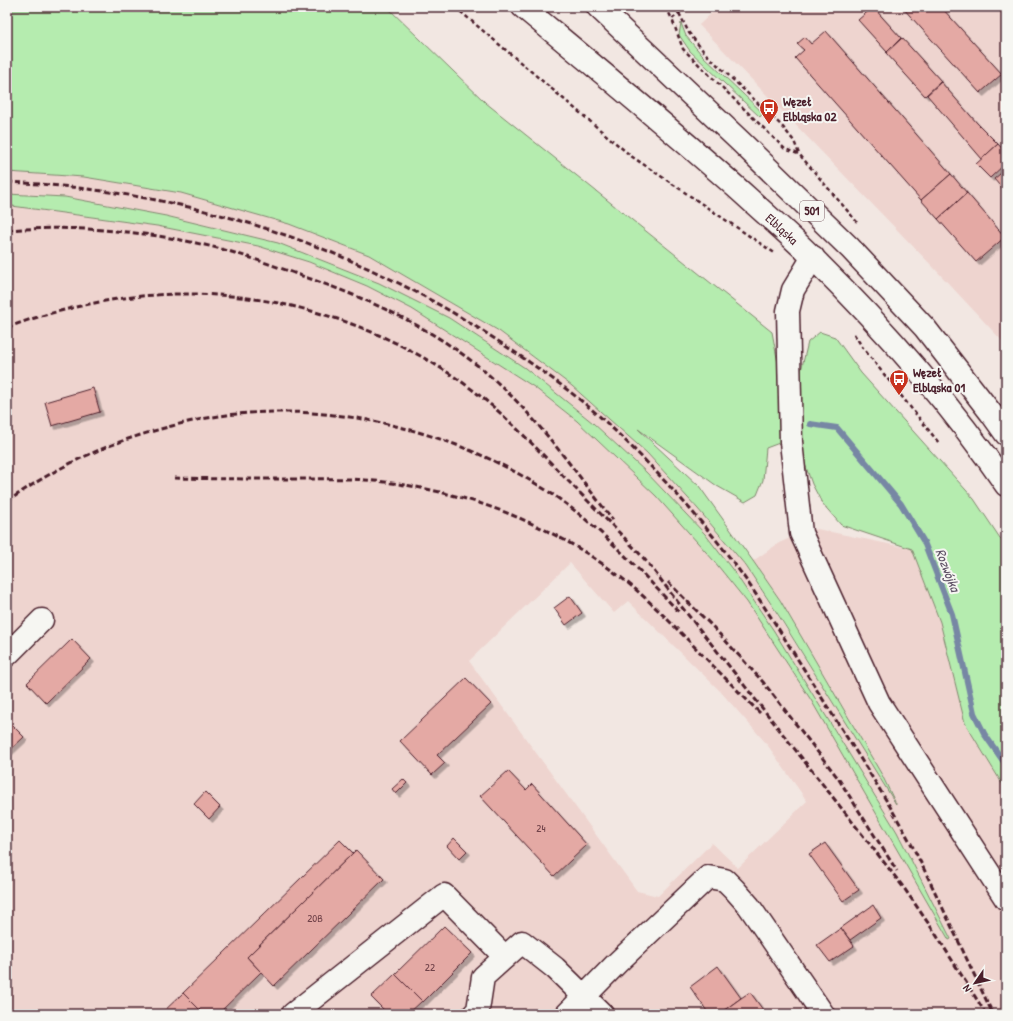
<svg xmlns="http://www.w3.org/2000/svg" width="1013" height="1021" font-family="'Patrick Hand',sans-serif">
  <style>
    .built { fill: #eed4cf; fill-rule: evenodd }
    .green { fill: #b5ecaf; stroke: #80866d }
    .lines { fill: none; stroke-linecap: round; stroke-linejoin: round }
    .stream { stroke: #7787a4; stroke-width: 6 }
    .building { fill: #e4a9a4; stroke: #4a1f2b; filter: url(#shadow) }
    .minor-casing { stroke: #4a1f2b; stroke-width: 25 }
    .major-casing { stroke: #4a1f2b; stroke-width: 25 }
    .path { stroke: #4a1f2b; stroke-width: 2.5; stroke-dasharray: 4 3; stroke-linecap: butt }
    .minor { stroke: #f6f6f2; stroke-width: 22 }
    .major { stroke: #f6f6f2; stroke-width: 22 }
    .rail { stroke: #4a1f2b; stroke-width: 3; stroke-dasharray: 6 3; stroke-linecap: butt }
    .labels { text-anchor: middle; stroke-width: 4; stroke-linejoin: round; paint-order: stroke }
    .number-label { font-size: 11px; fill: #704249 }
    .shield { fill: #f6f6f2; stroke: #7e6067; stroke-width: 1 }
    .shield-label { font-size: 12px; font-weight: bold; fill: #4a1f2b }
    .poi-label { font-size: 13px; font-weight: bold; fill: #4a1f2b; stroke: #f6f6f2; text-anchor: start }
    .street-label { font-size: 13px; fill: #4a1f2b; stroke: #f6f6f2 }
    .water-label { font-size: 14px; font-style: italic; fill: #605367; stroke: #f6f6f2 }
  </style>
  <defs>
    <filter id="shadow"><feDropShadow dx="3.5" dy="3.5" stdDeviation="0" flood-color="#0004"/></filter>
  </defs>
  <rect width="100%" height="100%" fill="#f2e7e2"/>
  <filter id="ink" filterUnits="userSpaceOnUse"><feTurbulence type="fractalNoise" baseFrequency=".025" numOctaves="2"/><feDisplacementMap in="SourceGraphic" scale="8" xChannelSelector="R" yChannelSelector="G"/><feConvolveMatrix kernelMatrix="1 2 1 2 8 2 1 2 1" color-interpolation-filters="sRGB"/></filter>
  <g filter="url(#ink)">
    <!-- built -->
    <g class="built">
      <path d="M718,7H1006V345L934,268L699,25Z"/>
      <path d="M7,172L84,177L181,193L289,224L369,255L499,331L572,386L647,453L698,509L746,566L894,799L882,775L780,600L753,561L779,543L801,533L817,529L912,549L940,622L965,723L1006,790V1014H7V206H12L157,226L258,246L309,262L367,286L412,309L534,387L577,421L656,495L714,561L747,602L811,700L951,939L897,832L774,631L735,573L705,534L646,472L593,423L525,368L449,318L379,283L278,243L166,216L65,197L7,194ZM570,563L614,613L628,601L720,691L766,743L807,801L738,868L712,843L658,896L637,891L469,661Z"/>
    </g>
    <!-- green -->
    <g class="green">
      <path d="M7,7H387L486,103L772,332L780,374L800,375L808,342L820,332L835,337L861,373L974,499L1006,547V790L965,723L940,622L912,549L841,525L822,503L812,484L801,453L782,442L766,448L763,480L757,495L745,502L717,486L638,429L699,486L753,561L780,600L882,775L896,804L779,616L746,566L698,509L647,453L572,386L499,331L369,255L289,224L181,193L84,177L7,172Z"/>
      <path d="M681,23L686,36L702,55L763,113L760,117L690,51L679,35Z"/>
      <path d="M7,194L65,197L166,216L278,243L379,283L449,318L525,368L593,423L646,472L705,534L735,573L774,631L897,832L951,939L949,940L811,700L747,602L714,561L656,496L577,421L534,387L412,309L367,286L309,262L258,246L157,226L12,206H7Z"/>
    </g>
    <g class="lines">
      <!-- stream -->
      <path class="stream" d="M810,424L837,428L901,504L924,542L952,614L974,713L985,735L1006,765"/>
    </g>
    <!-- building -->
    <g class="building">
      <path d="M873,7L901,38L887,52L858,20Z"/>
      <path d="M902,7H941L1002,74L980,93Z"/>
      <path d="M826,31L951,174L921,200L795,58L804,50L797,44L805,37L811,44Z"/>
      <path d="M902,38L941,81L925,96L886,53Z"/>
      <path d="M941,82L977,123L998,144L982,159L927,95Z"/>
      <path d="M998,144L1006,153V163L990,178L976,164Z"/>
      <path d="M1006,169V193L994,179Z"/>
      <path d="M951,174L967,193L938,219L921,200Z"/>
      <path d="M967,193L1005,237L976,262L938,219Z"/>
      <path d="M93,388L100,412L52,426L45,402Z"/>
      <path d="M570,596L582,613L566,625L554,608Z"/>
      <path d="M72,639L91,659L46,703L27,683Z"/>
      <path d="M466,678L491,704L437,755L445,763L432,775L400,741Z"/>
      <path d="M7,720L24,737L7,753Z"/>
      <path d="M508,771L526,790L532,784L587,845L554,876L480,796Z"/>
      <path d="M403,779L407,783L396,794L392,789Z"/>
      <path d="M205,792L220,807L209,819L194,804Z"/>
      <path d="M454,838L467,851L459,859L447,846Z"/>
      <path d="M340,840L353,853L247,957L261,972L218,1014H204L183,993Z"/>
      <path d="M825,843L859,890L843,901L809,854Z"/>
      <path d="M356,850L384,879L274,986L247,957Z"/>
      <path d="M873,905L881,918L850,940L841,928Z"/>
      <path d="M444,926L472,953L423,1002L395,974Z"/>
      <path d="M841,928L854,946L830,962L817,945Z"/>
      <path d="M718,966L741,998L719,1014H709L690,987Z"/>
      <path d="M395,974L422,1001L408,1014H388L371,997Z"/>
      <path d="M750,992L766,1014H719L741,998Z"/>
      <path d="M183,993L204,1014H161Z"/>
    </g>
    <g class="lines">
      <!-- minor casing -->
      <g class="minor-casing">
        <g id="minor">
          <path d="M813,257L793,290L788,311L791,442L801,533L879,703L1006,899"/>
          <path d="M7,655L42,620"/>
          <path d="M293,1014L444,895L505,957"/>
          <path d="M474,1014L478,1010L483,977L522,942L555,968L602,1014"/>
          <path d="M567,1014L617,963L708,877L725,880L734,889L749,906L823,1014"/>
        </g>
      </g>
      <!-- major casing -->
      <g class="major-casing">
        <g id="major">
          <path id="s1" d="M523,7C599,70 675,132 748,198C770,218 792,237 813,258C884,328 950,403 1006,485"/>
          <path d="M598,7L742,143L850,248L925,328L991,413L1006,434"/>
        </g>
      </g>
      <!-- path -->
      <g class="path">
        <path d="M455,7L631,156L776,254"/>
        <path d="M666,7L672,19"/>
        <path d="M676,7L689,33L705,53L782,126L794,141L799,154L857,222"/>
        <path d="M686,7L672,19L683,49L785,149L798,154"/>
        <path d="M854,334L863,348L939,443"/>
      </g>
      <!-- minor -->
      <use href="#minor" class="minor"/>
      <!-- major -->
      <use href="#major" class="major"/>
      <!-- rail -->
      <g class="rail">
        <path d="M7,182C190,191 358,245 510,349C544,372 578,396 608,424C643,457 676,492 707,529C747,576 779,630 812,682C841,729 872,775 899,822C912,844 923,867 934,890C954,931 973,973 993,1014"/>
        <path d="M7,230C78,225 152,231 221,249C250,257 278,267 305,277C369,299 431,327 483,370C533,411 573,469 613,520"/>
        <path d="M7,328C26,320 47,314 68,309C204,274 344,301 459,380C502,410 537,449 573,486C595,508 617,530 638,552C649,564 658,576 667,588C686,613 706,637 725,661C785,737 845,812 904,888L935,933L986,1014"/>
        <path d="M174,478C217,479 259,479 301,479C322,479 344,478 365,480C458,488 549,521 623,579C647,598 668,620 689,641C713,666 737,690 762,715"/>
        <path d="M7,502C45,474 87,453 131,438C162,428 195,419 227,415C339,402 455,431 549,492C599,525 639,570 680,613"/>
        <path d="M668,582L714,628L763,682L838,778L897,871"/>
      </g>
    </g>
  </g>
  <!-- icons -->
  <defs>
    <g id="bus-pin" transform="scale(1)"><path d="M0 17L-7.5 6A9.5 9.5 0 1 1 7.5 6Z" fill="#c8321e" stroke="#f6f6f2"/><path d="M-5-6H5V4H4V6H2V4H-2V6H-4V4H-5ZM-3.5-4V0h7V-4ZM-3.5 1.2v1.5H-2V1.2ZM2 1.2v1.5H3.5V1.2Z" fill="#fff"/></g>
  </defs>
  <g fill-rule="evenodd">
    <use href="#bus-pin" x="769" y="108"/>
    <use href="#bus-pin" x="899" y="379"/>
  </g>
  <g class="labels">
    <!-- number labels -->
    <g class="number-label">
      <text x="541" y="832">24</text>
      <text x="315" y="922">20B</text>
      <text x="430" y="971">22</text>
    </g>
    <!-- shield labels -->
    <rect class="shield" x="800" y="201" width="24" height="20" rx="3"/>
    <g class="shield-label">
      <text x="812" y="215">501</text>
    </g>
    <!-- poi labels -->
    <g class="poi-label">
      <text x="783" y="106">Węzeł<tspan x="783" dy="15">Elbląska 02</tspan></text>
      <text x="913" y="377">Węzeł<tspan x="913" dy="15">Elbląska 01</tspan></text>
    </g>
    <!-- street labels -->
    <g class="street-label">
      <text dy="5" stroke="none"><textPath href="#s1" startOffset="341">Elbląska</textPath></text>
    </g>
    <!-- water labels -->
    <g class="water-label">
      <text transform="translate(948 570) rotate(69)" y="5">Rozwójka</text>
    </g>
  </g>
  <!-- margin -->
  <rect width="1013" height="1021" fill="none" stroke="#f6f6f2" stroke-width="24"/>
  <rect x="12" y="12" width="989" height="997" fill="none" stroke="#4a1f2b" stroke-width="1.5" filter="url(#ink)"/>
  <!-- north arrow -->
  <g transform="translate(975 983) rotate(236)" stroke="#f6f6f2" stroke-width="3" paint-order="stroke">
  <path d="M0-3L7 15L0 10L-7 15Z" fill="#4a1f2b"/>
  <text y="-6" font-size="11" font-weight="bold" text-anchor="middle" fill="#4a1f2b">N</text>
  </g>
</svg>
